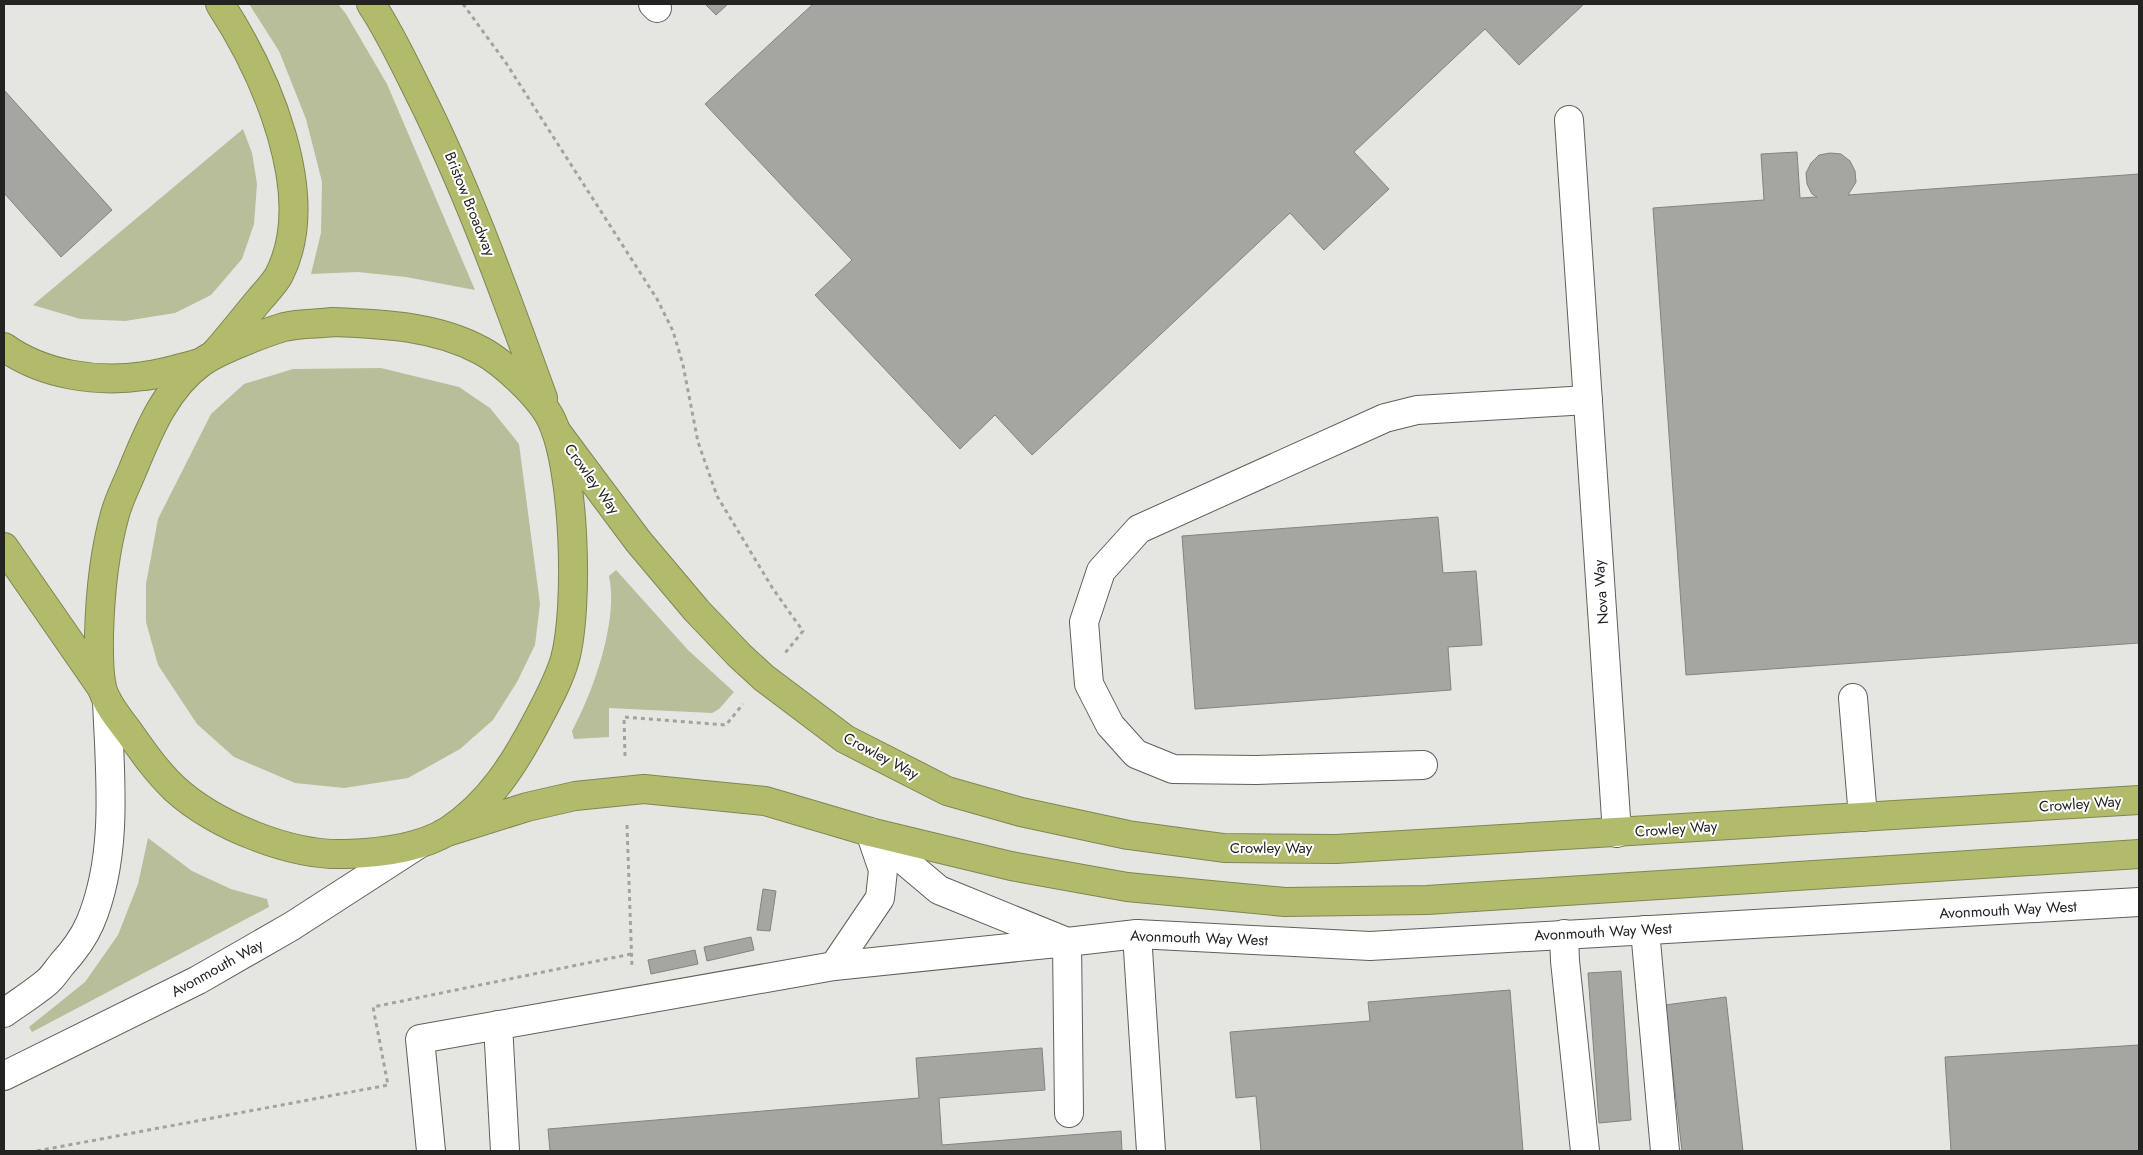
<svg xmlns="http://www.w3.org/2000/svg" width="2143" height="1155" font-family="Jost,sans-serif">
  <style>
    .green { fill: #b8bd9a }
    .building { fill: #a5a6a2; stroke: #838480 }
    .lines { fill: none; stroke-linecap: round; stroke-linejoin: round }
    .minor-casing { stroke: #5f605c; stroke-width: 30 }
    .highway-casing { stroke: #808652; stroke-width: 30 }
    .path { stroke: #a2a39f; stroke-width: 3; stroke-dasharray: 4 4; stroke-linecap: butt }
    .minor { stroke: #fff; stroke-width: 28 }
    .highway { stroke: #b2bb6c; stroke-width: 28 }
    .labels { text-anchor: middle; stroke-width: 4; stroke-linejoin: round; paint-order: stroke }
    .street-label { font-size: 15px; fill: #232322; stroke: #fff }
  </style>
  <rect width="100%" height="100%" fill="#e5e6e1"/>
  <!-- green -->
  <g class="green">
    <path d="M249,4H338L346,14L387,84L475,290L406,277L358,272L311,274L321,233L322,182L306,119L279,51Z"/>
    <path d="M243,129L252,153L257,184L254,224L242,259L211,295L175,313L125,321L80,319L33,305Z"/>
    <path d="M381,368L459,387L490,408L519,444L540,604L535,645L517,682L493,720L460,749L408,778L344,788L295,783L234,757L197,724L158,665L146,622V584L158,519L211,414L244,384L293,369Z"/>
    <path d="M616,570L688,650L734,692L719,709L712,713L609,708V737L574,739L572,731C593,692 619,620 609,576Z"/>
    <path d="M148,838L192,871L231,889L267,899L269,907L32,1032L29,1027L85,982L118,935L138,884Z"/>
  </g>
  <!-- building -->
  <g class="building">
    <path d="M705,4H728L716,15Z"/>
    <path d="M813,4H1584L1519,65L1485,29L1354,152L1389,189L1324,250L1290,213L1032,455L995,415L960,449L815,295L852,260L705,104Z"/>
    <path d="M4,90L112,210L61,257L4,193Z"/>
    <path d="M1797,152L1800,198L1817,197L1812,194L1807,184L1806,173L1811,163L1819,155L1830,153L1841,154L1850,161L1855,171L1856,182L1848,195L2139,174V643L1686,675L1653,208L1764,200L1761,154Z"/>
    <path d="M1438,517L1443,573L1476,571L1482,645L1448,647L1451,690L1195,709L1182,536Z"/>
    <path d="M763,889L776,891L770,931L757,930Z"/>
    <path d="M751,937L754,950L707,961L704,947Z"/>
    <path d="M695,950L698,964L651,974L648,960Z"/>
    <path d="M1621,971L1631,1120L1599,1123L1588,973Z"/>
    <path d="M1510,990L1523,1151H1261L1256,1096L1236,1098L1230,1032L1370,1021L1368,1002Z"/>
    <path d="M1726,997L1743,1151H1682L1665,1005Z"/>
    <path d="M2139,1045V1151H1951L1945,1057Z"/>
    <path d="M1042,1048L1045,1090L939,1098L942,1145L1121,1131L1122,1151H550L548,1129L919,1098L916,1058Z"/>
  </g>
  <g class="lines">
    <!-- minor casing -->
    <g class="minor-casing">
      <g id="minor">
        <path d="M653,4L657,8"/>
        <path d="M1569,120L1617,833"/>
        <path d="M1853,698L1863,817"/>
        <path d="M1423,765L1256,770L1173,769L1136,754L1110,725L1089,684L1084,622L1101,571L1139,529L1385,418L1417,410L1588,400"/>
        <path d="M870,832L939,890L1067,942L1137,934L1370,946L2139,902"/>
        <path d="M1645,930L1665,1151"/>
        <path d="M1137,934L1151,1151"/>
        <path d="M1564,934L1565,961L1585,1151"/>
        <path d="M834,966L880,898L883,870L870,832"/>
        <path d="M4,1013C18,1003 34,993 47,982C53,977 57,970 62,964C73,952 83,939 90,923C119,855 110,774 107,701"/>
        <path d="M498,1025L505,1151"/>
        <path d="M4,1076L198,980L292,926L419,844"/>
        <path d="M431,1151L420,1039L834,966L1067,942L1069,1113"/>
      </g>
    </g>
    <!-- highway casing -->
    <g class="highway-casing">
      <g id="highway">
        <path d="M371,4C389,31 403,61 418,91C468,190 505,294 543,398"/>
        <path d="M333,322C384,324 436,326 482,351C504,363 540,397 551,419C575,468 579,607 565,659C559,680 548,700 538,719C515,763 490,803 448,831C419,849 379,853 346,854C291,856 216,826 175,789C157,772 143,752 129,732C120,720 108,706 103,691C98,674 99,653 99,635C100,595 104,553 115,514C119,499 127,484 133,469C149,430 166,388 202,362C219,350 264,333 284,327C300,323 317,324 333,322Z"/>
        <path d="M4,347C43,375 97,383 144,376C162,374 181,368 200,363"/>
        <path d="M216,352C231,335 245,317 260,299C266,292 274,284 279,275C320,195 265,73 220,4"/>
        <path d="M556,431L638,541L697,611L740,656L764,678L845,739L947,791L1021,812L1128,835L1224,848L1336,849L2139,800"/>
        <path d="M4,547L101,687"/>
        <path d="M444,833L527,807L575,796L644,789L765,801L870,832L1011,866L1127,887L1285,902L1427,900L2139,854"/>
      </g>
    </g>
    <!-- path -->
    <g class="path">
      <path d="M463,4L506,63L657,299L673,331L683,365L698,442L717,496L773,589L803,631L785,653"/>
      <path d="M625,756L624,717L726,725L743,704"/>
      <path d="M627,825L632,968"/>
      <path d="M37,1151L388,1085L373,1007L631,954"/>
    </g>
    <!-- minor -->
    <use href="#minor" class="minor"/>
    <!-- highway -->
    <use href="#highway" class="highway"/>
  </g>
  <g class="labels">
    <!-- street labels -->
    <g class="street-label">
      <text transform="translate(470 204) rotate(68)" y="5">Bristow Broadway</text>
      <text transform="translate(592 479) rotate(54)" y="5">Crowley Way</text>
      <text transform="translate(1601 592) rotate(-94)" y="5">Nova Way</text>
      <text transform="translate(881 756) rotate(28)" y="5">Crowley Way</text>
      <text transform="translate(2080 804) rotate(-4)" y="5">Crowley Way</text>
      <text transform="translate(1676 829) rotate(-4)" y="5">Crowley Way</text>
      <text x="1271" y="853">Crowley Way</text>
      <text transform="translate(2008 910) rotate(-3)" y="5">Avonmouth Way West</text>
      <text transform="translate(1603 932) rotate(-3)" y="5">Avonmouth Way West</text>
      <text transform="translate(1199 938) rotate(2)" y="5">Avonmouth Way West</text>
      <text transform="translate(217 968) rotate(-29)" y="5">Avonmouth Way</text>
    </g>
  </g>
  <!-- border -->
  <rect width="2143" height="1155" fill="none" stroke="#232322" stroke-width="10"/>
</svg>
